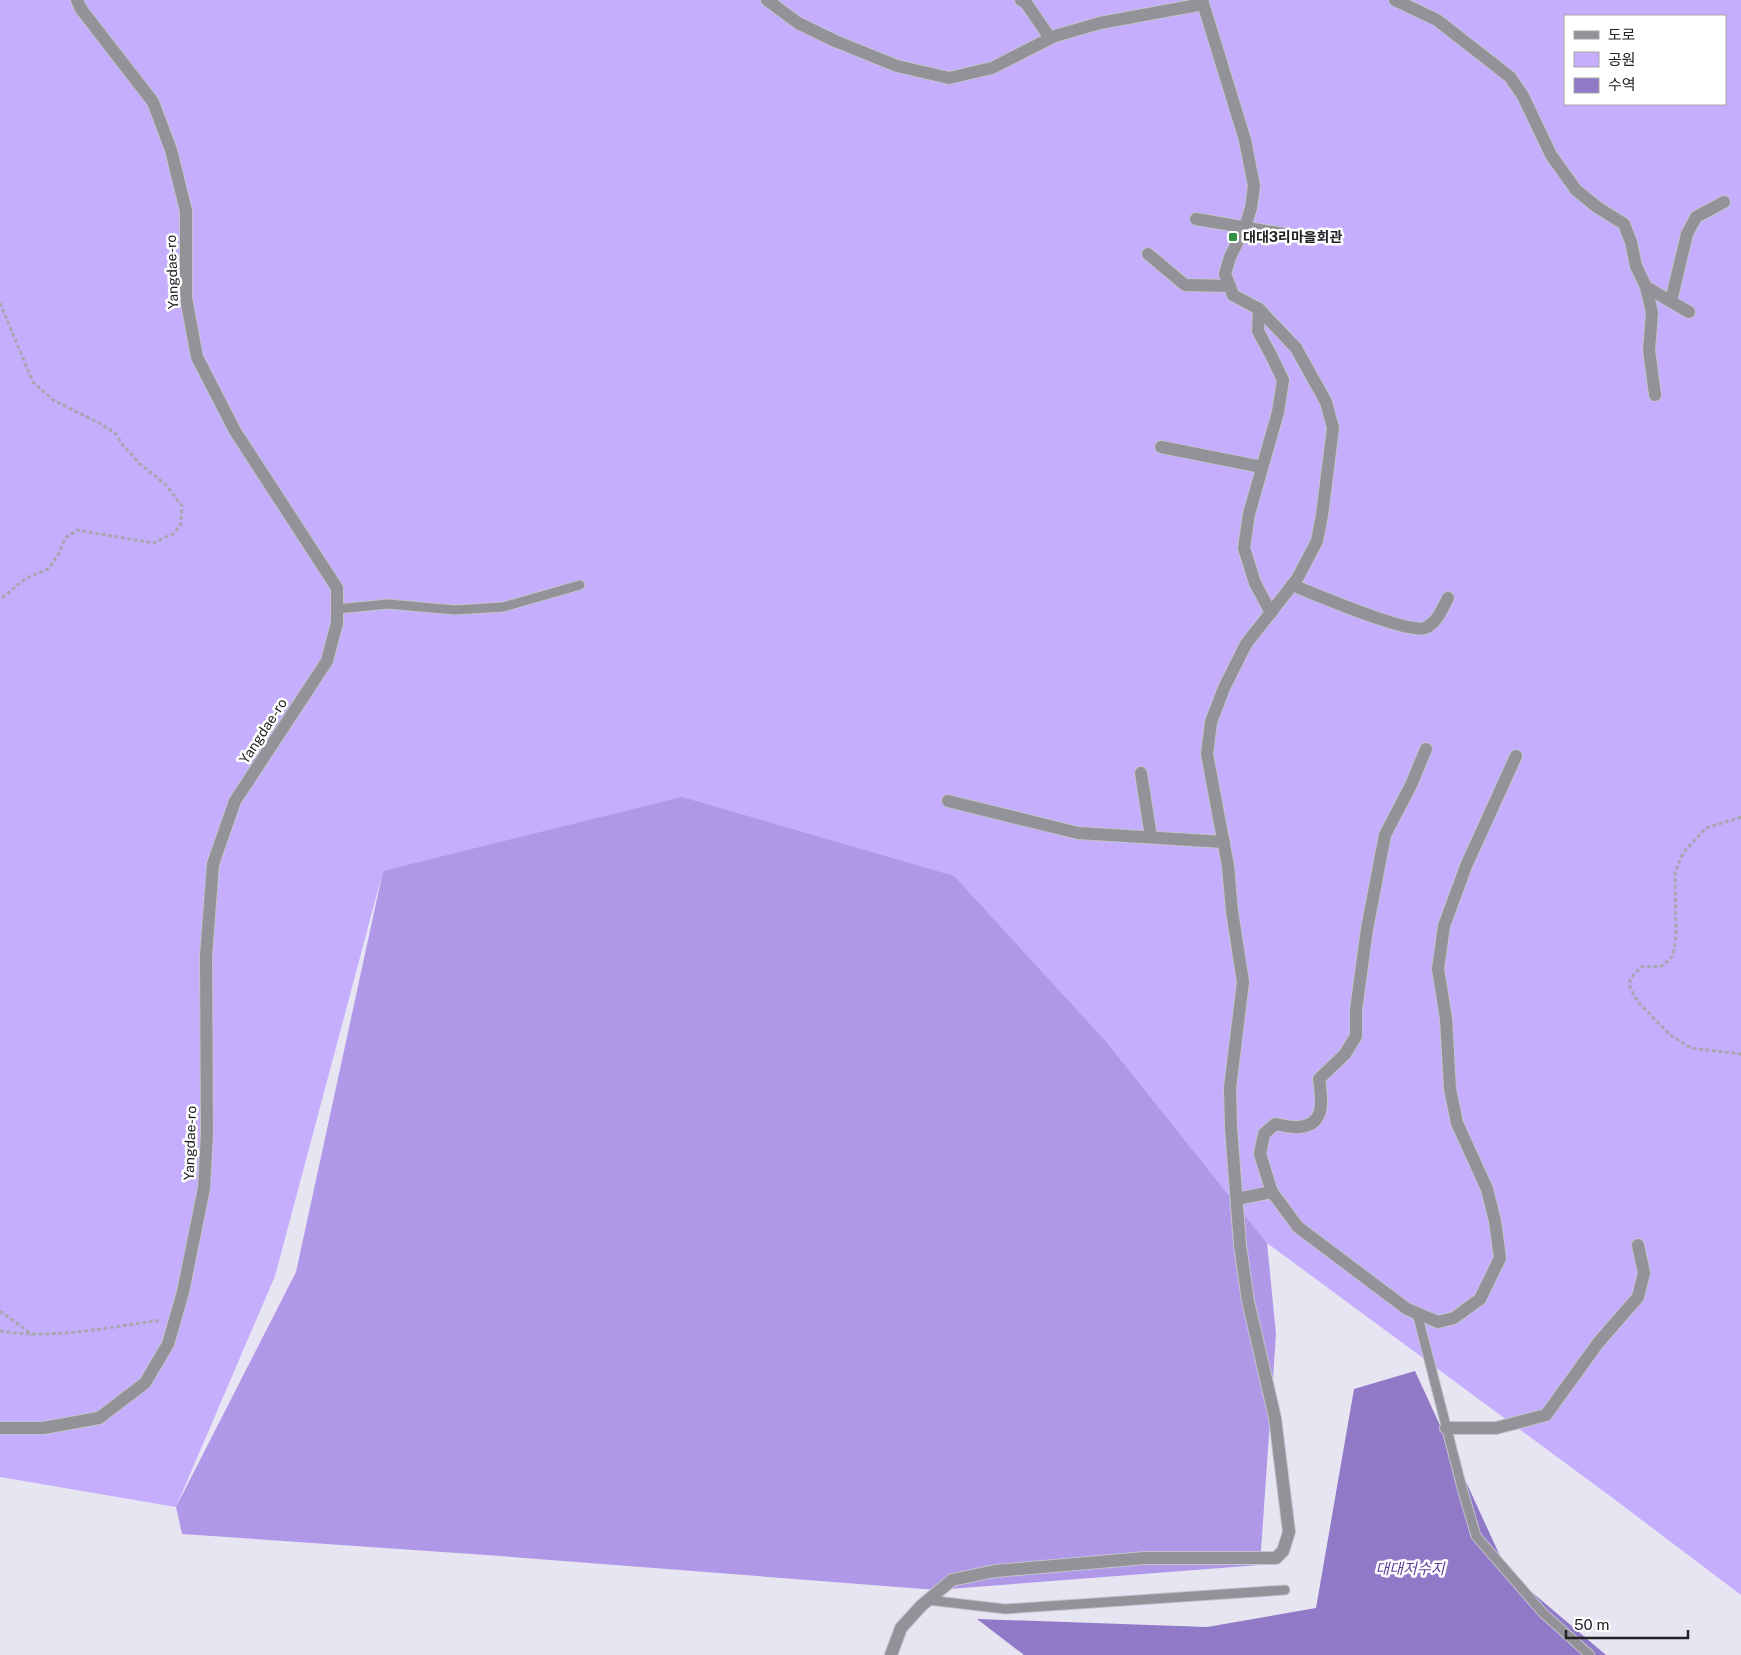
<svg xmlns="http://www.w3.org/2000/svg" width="1741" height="1655" font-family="'Public Sans','Noto Sans KR',sans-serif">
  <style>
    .green { fill: #c4aefd; fill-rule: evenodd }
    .forest { fill: #b098e9 }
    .water { fill: #9079c7 }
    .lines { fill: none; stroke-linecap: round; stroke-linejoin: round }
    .service-casing { stroke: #c4c2ce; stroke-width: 11 }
    .minor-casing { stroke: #c4c2ce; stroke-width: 14 }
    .tertiary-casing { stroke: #c4c2ce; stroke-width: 14 }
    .path { stroke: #a8a6b1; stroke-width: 3; stroke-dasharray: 4 2.5; stroke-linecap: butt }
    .service { stroke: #939298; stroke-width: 9 }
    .minor { stroke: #939298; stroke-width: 12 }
    .tertiary { stroke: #939298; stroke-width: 12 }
    .poi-dot { fill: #319042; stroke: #fff; stroke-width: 2 }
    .labels { text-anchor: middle; stroke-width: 5; stroke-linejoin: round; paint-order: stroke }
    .poi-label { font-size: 14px; font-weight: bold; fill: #222126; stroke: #fff; text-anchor: start }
    .street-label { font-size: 14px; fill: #222126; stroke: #fff }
    .water-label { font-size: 15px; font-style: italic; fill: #5e3c9a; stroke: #fff }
  </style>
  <rect width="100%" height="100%" fill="#e8e5f3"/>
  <!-- green -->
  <path class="green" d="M0,0H1741V1595L1614,1499L1267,1243L1109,1045L383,871L275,1276L176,1507L0,1477ZM1565,16H1725V104H1565Z"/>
  <!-- forest -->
  <path class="forest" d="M682,797L954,876L1109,1045L1267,1243L1276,1334L1260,1565L936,1590L486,1555L182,1534L176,1507L296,1272L383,871Z"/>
  <!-- water -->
  <path class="water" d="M1415,1371L1507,1571L1606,1655H1024L977,1619L1207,1627L1316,1608L1354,1389Z"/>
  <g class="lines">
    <!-- service casing -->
    <g class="service-casing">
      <g id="service">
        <path d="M337,609L388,604L455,610L503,607L580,585"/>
        <path d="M1417,1313L1462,1488L1476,1536L1543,1613L1590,1655"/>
        <path d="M928,1600L1005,1609L1285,1590"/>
      </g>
    </g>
    <!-- minor casing -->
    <g class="minor-casing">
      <g id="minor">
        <path d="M767,0L798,23L835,41L897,66L949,78L992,68L1055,36L1100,23L1203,4"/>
        <path d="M1021,0L1026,3L1050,38"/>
        <path d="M1395,0L1437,20L1510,77L1523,96L1551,155L1576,190L1597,207L1624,224L1631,242L1636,266L1646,287L1652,313L1649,350L1655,395"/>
        <path d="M1196,219L1313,239"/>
        <path d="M1148,254L1185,285L1230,286"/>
        <path d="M1646,287L1689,312"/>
        <path d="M1671,301L1687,234L1696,217L1724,202"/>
        <path d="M1259,309L1258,331L1271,355L1283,380L1278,412L1249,514L1244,548L1255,583L1271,613"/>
        <path d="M1161,447L1262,467"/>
        <path d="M1292,585C1315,594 1407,634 1425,628C1437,623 1442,609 1448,598"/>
        <path d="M1426,749L1411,785L1385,835L1367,929L1356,1010V1036L1345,1054L1319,1079C1322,1099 1326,1125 1299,1127C1291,1128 1282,1125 1275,1124L1264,1134L1260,1154L1272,1192L1298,1227L1407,1309L1438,1322L1454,1318L1480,1299L1500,1258L1495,1221L1487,1189L1457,1123L1450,1089L1446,1019L1438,969L1444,926L1466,866L1516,756"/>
        <path d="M1141,773L1151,837"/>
        <path d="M948,801L1078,833L1224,842"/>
        <path d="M1237,1199L1272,1192"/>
        <path d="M1446,1428H1496L1546,1415L1598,1343L1638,1297L1644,1273L1638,1245"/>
        <path d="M891,1655L901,1628L921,1606L952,1580L995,1571L1145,1558H1276L1283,1551L1289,1532L1275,1418L1248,1301L1240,1245L1231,1128L1230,1088L1243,982L1232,911L1228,866L1207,754L1211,722L1224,688L1246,644L1297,579L1317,541L1322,515L1333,428L1326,402L1296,348L1259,309L1233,295L1225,274L1230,257L1245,227L1251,208L1254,186L1245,140L1202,0"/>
      </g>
    </g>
    <!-- tertiary casing -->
    <g class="tertiary-casing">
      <path id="tertiary" d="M0,1428H43L99,1418L145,1383L168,1344L183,1292L204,1188L207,1133L206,956L213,864L235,801L327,661L337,623V588L235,431L197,357L186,298V211L171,150L153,102L81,9L77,0"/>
    </g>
    <!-- path -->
    <g class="path">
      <path d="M0,303L33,382L53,400L101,424L115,433L123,445L139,463L166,485L182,506L181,524L173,534L153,543L77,530L65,538L58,555L48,569L26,578L0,600"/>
      <path d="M1741,817L1706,828L1683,853L1675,872L1676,937L1673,956L1662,966L1641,967L1630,979V988L1638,1002L1670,1035L1691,1048L1741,1054"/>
      <path d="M0,1311L33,1335"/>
      <path d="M0,1331C53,1340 109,1327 162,1320"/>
    </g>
    <!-- service -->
    <use href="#service" class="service"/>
    <!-- minor -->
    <use href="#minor" class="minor"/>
    <!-- tertiary -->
    <use href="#tertiary" class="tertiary"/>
  </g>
  <!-- markers -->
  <rect class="poi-dot" x="1228" y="232" width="10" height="10" rx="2.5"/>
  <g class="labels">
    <!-- poi labels -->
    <g class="poi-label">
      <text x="1243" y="242">대대3리마을회관</text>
    </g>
    <!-- street labels -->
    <g class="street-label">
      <text transform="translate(172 272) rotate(-92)" y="5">Yangdae-ro</text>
      <text transform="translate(263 731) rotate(-57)" y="5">Yangdae-ro</text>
      <text transform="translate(190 1143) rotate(-88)" y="5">Yangdae-ro</text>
    </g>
    <!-- water labels -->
    <g class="water-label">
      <text x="1410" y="1574">대대저수지</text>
    </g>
  </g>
  <!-- legend -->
  <rect x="1564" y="15" width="162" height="90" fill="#ffffff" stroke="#a7a6a8"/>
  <rect x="1574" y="31" width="25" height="8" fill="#939298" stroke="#a7a6a8"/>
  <text x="1608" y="40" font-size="15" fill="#222126">도로</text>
  <rect x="1574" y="52" width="25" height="15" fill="#c4aefd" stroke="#a7a6a8"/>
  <text x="1608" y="65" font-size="15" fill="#222126">공원</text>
  <rect x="1574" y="78" width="25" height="15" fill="#9079c7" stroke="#a7a6a8"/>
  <text x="1608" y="90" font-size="15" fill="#222126">수역</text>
  <!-- scale -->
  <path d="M1566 1630v8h122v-8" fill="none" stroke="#222126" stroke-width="2.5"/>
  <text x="1574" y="1630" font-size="15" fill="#222126" stroke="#ffffff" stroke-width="4" paint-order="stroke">50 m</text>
</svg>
